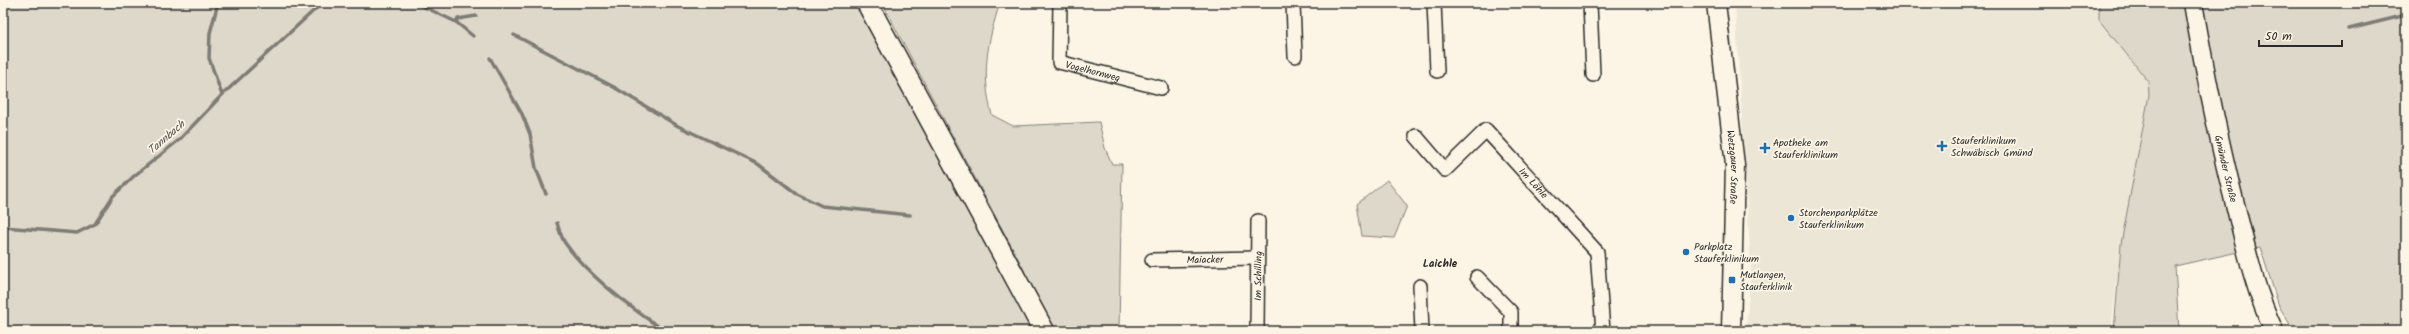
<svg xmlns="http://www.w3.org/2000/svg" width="2409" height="334" font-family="Kalam,sans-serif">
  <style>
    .built { fill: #ece6d7 }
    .green { fill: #ded8ca; stroke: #84827a }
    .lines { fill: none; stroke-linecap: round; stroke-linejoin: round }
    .stream { stroke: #7d7b74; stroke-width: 3.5 }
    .street-casing { stroke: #2b2b2b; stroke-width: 16 }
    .secondary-casing { stroke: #2b2b2b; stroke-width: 21 }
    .primary-casing { stroke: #2b2b2b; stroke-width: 23 }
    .street { stroke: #fcf5e5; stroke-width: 13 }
    .secondary { stroke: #fcf5e5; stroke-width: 18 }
    .primary { stroke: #fcf5e5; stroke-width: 20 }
    .poi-dot { fill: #1f6fb2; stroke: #fcf5e5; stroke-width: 1.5 }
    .labels { text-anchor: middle; stroke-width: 3.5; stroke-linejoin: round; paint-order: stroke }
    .street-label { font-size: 10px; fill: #2b2b2b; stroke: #fcf5e5 }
    .poi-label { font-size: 10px; fill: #2b2b2b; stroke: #fcf5e5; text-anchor: start }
    .water-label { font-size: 11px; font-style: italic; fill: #545350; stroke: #fcf5e5 }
    .neighbourhood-label { font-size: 11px; font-weight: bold; fill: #2b2b2b; stroke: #fcf5e5 }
  </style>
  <rect width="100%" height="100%" fill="#fcf5e5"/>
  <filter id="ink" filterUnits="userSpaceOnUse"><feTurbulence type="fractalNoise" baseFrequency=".025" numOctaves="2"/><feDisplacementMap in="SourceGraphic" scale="8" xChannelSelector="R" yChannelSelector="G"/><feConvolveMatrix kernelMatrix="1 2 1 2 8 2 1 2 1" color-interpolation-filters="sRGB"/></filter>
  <g filter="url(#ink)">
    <!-- built -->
    <path class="built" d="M1735,3H2099V20L2148,81L2149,95L2121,244L2111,331H1746L1751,266Z"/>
    <!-- green -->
    <g class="green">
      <path d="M3,3H856L1037,331H3Z"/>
      <path d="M882,3H1000C987,43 981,74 992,115L1013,126L1099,122L1105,148L1112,164H1122L1119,331H1052L1038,307L1024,270Z"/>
      <path d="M2099,3H2406V331H2294L2279,306L2260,247L2175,266L2179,331H2114L2121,244L2149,95L2148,81L2099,20Z"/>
      <path d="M1387,180L1407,206L1394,238L1362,236L1357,204Z"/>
    </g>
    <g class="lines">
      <!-- stream -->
      <g class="stream">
        <path d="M218,3L210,33L209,58L222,95"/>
        <path d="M416,3L456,22L473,36"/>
        <path d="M456,22L458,19L476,16"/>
        <path d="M2349,29L2406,15"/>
        <path d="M514,35L612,86L678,126L758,164L797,194L822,206L910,215"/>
        <path d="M490,58L522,114L530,134L536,168L546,194"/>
        <path d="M557,223C559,229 561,237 565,243C588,276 631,308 665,331"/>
        <path d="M3,227L77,233L95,224L113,196L134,176L179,140L222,95L322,3"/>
      </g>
      <!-- street casing -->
      <g class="street-casing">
        <g id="street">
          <path id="s1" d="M1060,3L1059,62L1161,88"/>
          <path d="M1293,3L1295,56"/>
          <path d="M1434,3L1437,71"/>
          <path d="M1590,3L1593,75"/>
          <path id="s2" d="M1416,136L1445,170L1486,130L1597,252L1603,331"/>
          <path id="s3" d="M1152,260L1257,258"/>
          <path d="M1477,277L1511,312V331"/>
          <path d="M1420,286L1422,331"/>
          <path id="s4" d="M1257,331L1258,221"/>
        </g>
      </g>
      <!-- secondary casing -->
      <g class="secondary-casing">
        <g id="secondary">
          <path id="s5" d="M1716,3L1735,165L1731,331"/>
          <path id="s6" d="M2193,3C2205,73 2219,143 2237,212C2247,253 2256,293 2274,331"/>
        </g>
      </g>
      <!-- primary casing -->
      <g class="primary-casing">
        <path id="primary" d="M867,3L1044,331"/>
      </g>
      <!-- street -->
      <use href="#street" class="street"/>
      <!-- secondary -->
      <use href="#secondary" class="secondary"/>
      <!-- primary -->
      <use href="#primary" class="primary"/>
    </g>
  </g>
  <!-- markers -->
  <g class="poi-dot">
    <path d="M1940 140h4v4h4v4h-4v4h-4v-4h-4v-4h4z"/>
    <path d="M1763 142h4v4h4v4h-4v4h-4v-4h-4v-4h4z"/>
    <circle cx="1791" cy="218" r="4"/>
    <circle cx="1686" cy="252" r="4"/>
    <rect x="1728" y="276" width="8" height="8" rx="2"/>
  </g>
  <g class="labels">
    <!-- street labels -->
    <g class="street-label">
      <text dy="4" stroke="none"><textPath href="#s1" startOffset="94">Vogelhornweg</textPath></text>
      <text dy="4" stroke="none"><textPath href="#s5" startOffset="165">Wetzgauer Straße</textPath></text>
      <text dy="4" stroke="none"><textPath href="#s6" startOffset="169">Gmünder Straße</textPath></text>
      <text dy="4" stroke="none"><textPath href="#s2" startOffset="173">Im Löhle</textPath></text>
      <text dy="4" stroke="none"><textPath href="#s3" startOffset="53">Maiacker</textPath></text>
      <text dy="4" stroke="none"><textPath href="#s4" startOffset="55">Im Schilling</textPath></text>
    </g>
    <!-- poi labels -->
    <g class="poi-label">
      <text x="1951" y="144">Stauferklinikum<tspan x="1951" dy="12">Schwäbisch Gmünd</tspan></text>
      <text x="1773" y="146">Apotheke am<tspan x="1773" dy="12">Stauferklinikum</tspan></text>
      <text x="1799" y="216">Storchenparkplätze<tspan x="1799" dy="12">Stauferklinikum</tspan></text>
      <text x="1694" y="250">Parkplatz<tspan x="1694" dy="12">Stauferklinikum</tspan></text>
      <text x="1740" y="278">Mutlangen,<tspan x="1740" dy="12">Stauferklinik</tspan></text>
    </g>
    <!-- water labels -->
    <g class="water-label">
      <text transform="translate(166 137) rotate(-41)" y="4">Tannbach</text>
    </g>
    <!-- neighbourhood labels -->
    <g class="neighbourhood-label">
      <text x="1440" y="267">Laichle</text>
    </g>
  </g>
  <!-- margin -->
  <rect width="2409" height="334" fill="none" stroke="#fcf5e5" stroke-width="16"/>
  <rect x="8" y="8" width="2393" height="318" fill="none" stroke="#2b2b2b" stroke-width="1.5" filter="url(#ink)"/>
  <!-- scale -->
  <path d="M2259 40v6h83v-6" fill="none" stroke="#2b2b2b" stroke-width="2"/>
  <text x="2265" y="40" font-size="12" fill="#2b2b2b" stroke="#fcf5e5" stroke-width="3" paint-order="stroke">50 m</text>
</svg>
